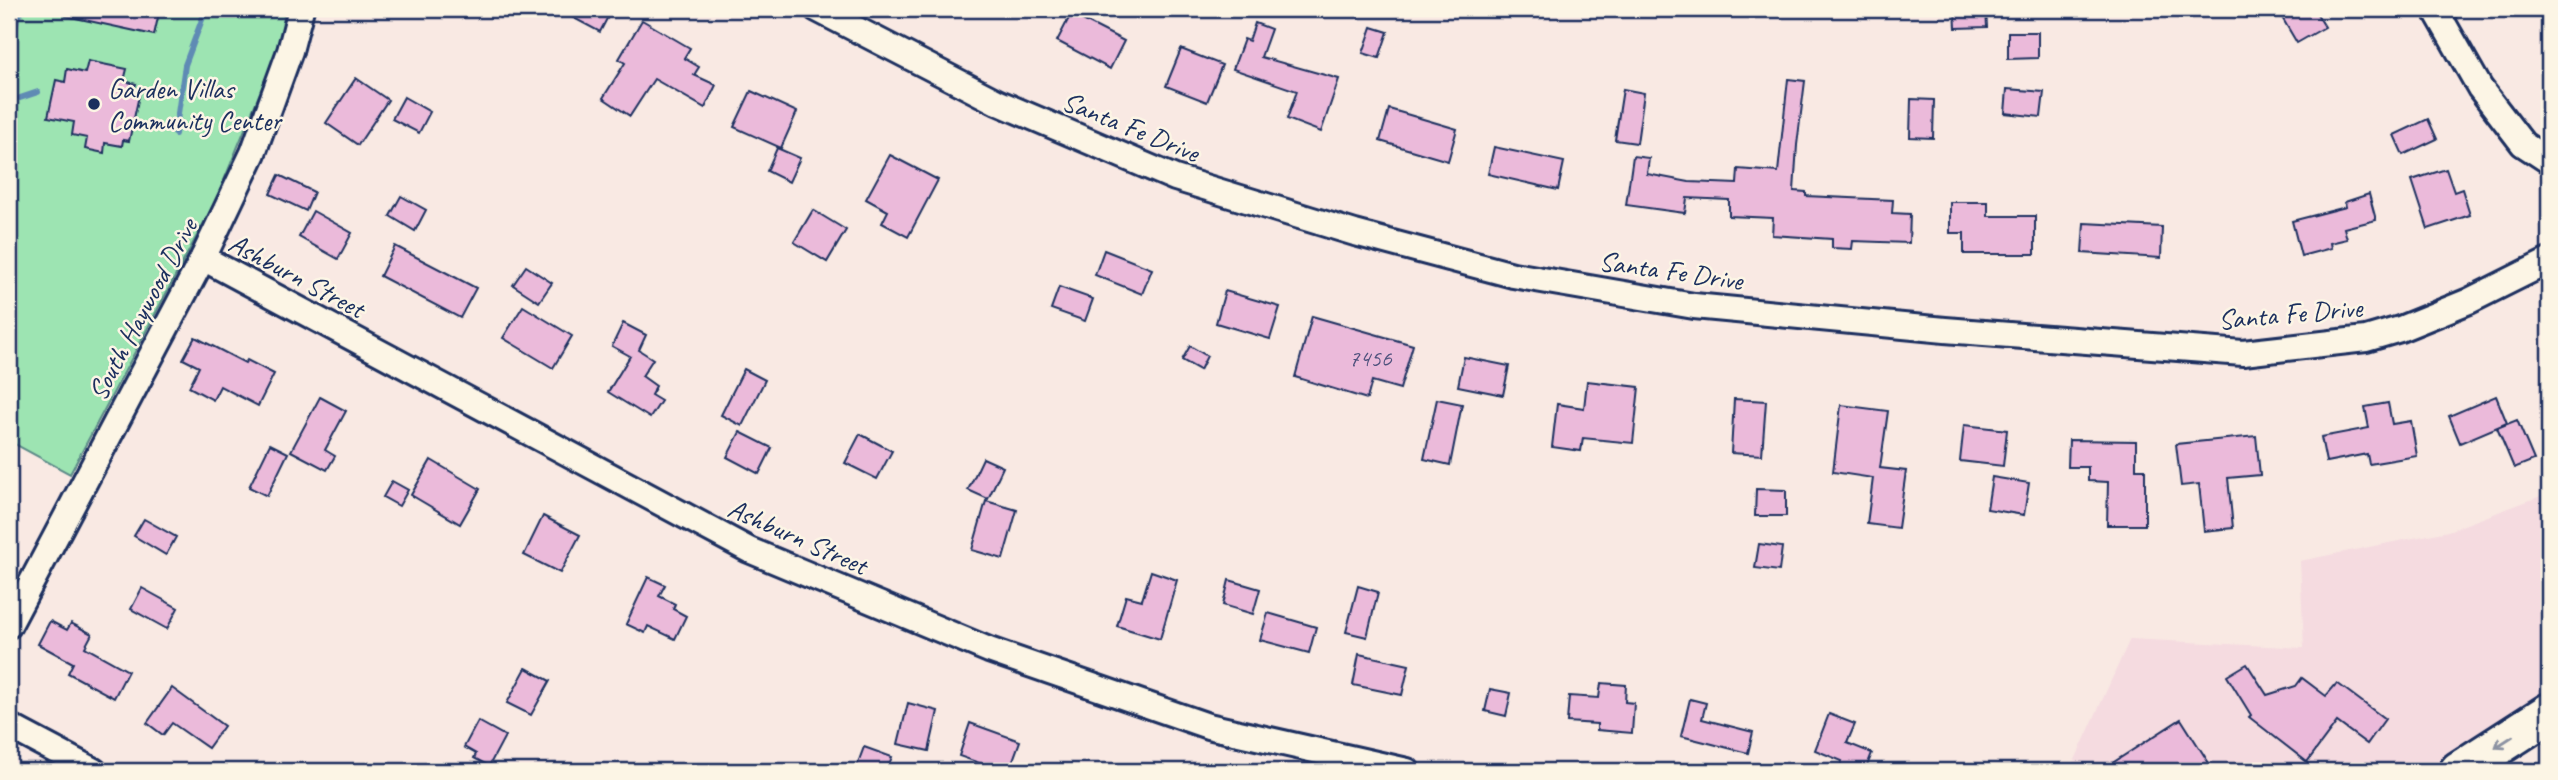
<svg xmlns="http://www.w3.org/2000/svg" width="2558" height="780" font-family="Caveat,sans-serif">
  <style>
    .built { fill: #f5dbe0 }
    .green { fill: #9de4b2; stroke: #5c8a88; stroke-width: 2 }
    .lines { fill: none; stroke-linecap: round; stroke-linejoin: round }
    .stream { stroke: #5f8bb4; stroke-width: 6 }
    .building { fill: #ebbada; stroke: #1b2f5e; stroke-width: 2 }
    .minor-casing { stroke: #1b2f5e; stroke-width: 30 }
    .primary-casing { stroke: #1b2f5e; stroke-width: 44 }
    .minor { stroke: #fcf5e5; stroke-width: 24 }
    .primary { stroke: #fcf5e5; stroke-width: 38 }
    .oneway { stroke: #8c92a2 }
    .poi-dot { fill: #1b2f5e; stroke: #fcf5e5; stroke-width: 2.5 }
    .labels { text-anchor: middle; stroke-width: 5; stroke-linejoin: round; paint-order: stroke }
    .number-label { font-size: 24px; fill: #4f527d }
    .poi-label { font-size: 28px; fill: #1b2f5e; stroke: #fcf5e5; text-anchor: start }
    .street-label { font-size: 28px; fill: #1b2f5e; stroke: #fcf5e5 }
  </style>
  <rect width="100%" height="100%" fill="#f9e9e3"/>
  <filter id="ink" filterUnits="userSpaceOnUse"><feTurbulence type="fractalNoise" baseFrequency=".0143" numOctaves="2"/><feDisplacementMap in="SourceGraphic" scale="14" xChannelSelector="R" yChannelSelector="G"/><feConvolveMatrix kernelMatrix="1 2 1 2 8 2 1 2 1" color-interpolation-filters="sRGB"/></filter>
  <g filter="url(#ink)">
    <!-- built -->
    <path class="built" d="M2549,493V698L2428,771H2070L2130,639L2304,648L2300,561L2448,531Z"/>
    <!-- green -->
    <path class="green" d="M9,9H291L288,24L216,200L70,474L9,441Z"/>
    <g class="lines">
      <!-- stream -->
      <g class="stream">
        <path d="M9,68L17,17L24,9"/>
        <path d="M9,96L11,98"/>
        <path d="M20,98L38,92"/>
        <path d="M175,134L185,65L206,9"/>
      </g>
    </g>
    <!-- building -->
    <g class="building">
      <path d="M67,9H160L154,35L66,16Z"/>
      <path d="M557,9H612L600,32Z"/>
      <path d="M1955,9H1986L1987,27L1956,28Z"/>
      <path d="M2277,9H2314L2325,27L2297,43Z"/>
      <path d="M1071,14L1124,41L1110,69L1057,41Z"/>
      <path d="M642,20L690,48L684,58L699,67L694,75L716,85L705,108L654,79L630,116L603,98L625,63L619,59Z"/>
      <path d="M1255,23L1271,29L1261,57L1339,79L1321,132L1287,119L1297,91L1233,69L1244,39L1249,41Z"/>
      <path d="M1372,27L1388,32L1379,58L1363,53Z"/>
      <path d="M2008,32H2038V58L2008,59Z"/>
      <path d="M1181,49L1222,65L1207,102L1166,86Z"/>
      <path d="M88,61L127,69L124,81L136,84L134,90L140,91L129,141L123,140L122,146L105,143L104,153L85,149L87,138L72,135L74,122L48,117L56,80L65,82L67,69L85,73Z"/>
      <path d="M356,78L388,100L358,145L326,123Z"/>
      <path d="M1788,79L1805,81L1797,145L1794,191L1806,192V196L1893,200L1892,213L1910,214L1909,243L1853,241L1852,249L1832,248V239L1772,235L1773,218L1729,216V200L1687,198L1685,213L1626,205L1633,156L1649,158L1647,174L1689,182L1737,184L1738,169L1778,172Z"/>
      <path d="M1623,89L1644,93L1637,143L1615,140Z"/>
      <path d="M2007,89L2044,92L2041,117L2005,113Z"/>
      <path d="M751,91L797,112L781,148L734,127Z"/>
      <path d="M404,97L430,112L419,133L392,119Z"/>
      <path d="M1911,99L1934,100L1933,138L1910,137Z"/>
      <path d="M1389,109L1457,129L1448,161L1380,141Z"/>
      <path d="M2428,119L2437,139L2403,155L2394,135Z"/>
      <path d="M1494,147L1564,162L1558,190L1488,174Z"/>
      <path d="M777,148L800,158L789,182L767,171Z"/>
      <path d="M890,155L938,180L908,237L882,223L888,211L866,199Z"/>
      <path d="M2446,169L2454,192L2462,189L2470,215L2428,229L2412,180Z"/>
      <path d="M279,175L314,192L306,211L270,194Z"/>
      <path d="M2369,194L2376,220L2344,228L2347,239L2330,243L2331,248L2301,256L2292,221L2346,207L2345,202Z"/>
      <path d="M401,196L426,210L415,231L390,216Z"/>
      <path d="M1950,202H1988V216H2035V254H1964V233H1950Z"/>
      <path d="M813,210L846,230L827,262L794,242Z"/>
      <path d="M313,211L352,233L338,259L299,237Z"/>
      <path d="M2084,223L2162,227L2161,258L2082,253Z"/>
      <path d="M395,246L476,288L460,318L380,276Z"/>
      <path d="M1104,250L1152,269L1142,294L1095,275Z"/>
      <path d="M526,266L552,283L539,302L513,285Z"/>
      <path d="M1059,287L1093,299L1085,321L1051,309Z"/>
      <path d="M1225,291L1280,307L1270,339L1216,323Z"/>
      <path d="M523,306L572,336L553,368L503,338Z"/>
      <path d="M1312,316L1413,345L1400,389L1372,381L1367,399L1295,377Z"/>
      <path d="M623,323L646,335L639,350L653,359L642,376L656,386L651,395L661,401L650,418L608,392L630,356L612,346Z"/>
      <path d="M195,337L245,363L247,360L274,374L258,406L220,386L213,400L189,387L199,367L183,359Z"/>
      <path d="M1190,346L1207,356L1200,370L1182,360Z"/>
      <path d="M1464,357L1509,366L1503,395L1458,386Z"/>
      <path d="M744,369L765,380L742,426L721,415Z"/>
      <path d="M1587,381L1639,387L1633,443L1583,438L1581,451L1552,447L1557,404L1584,408Z"/>
      <path d="M2496,396L2507,423L2460,443L2449,416Z"/>
      <path d="M320,397L346,411L325,450L335,456L327,470L291,451Z"/>
      <path d="M1437,399L1462,404L1450,465L1424,459Z"/>
      <path d="M1734,399L1766,401L1762,455L1731,453Z"/>
      <path d="M2388,403L2392,424L2411,421L2417,456L2369,464L2367,454L2326,462L2321,437L2369,428L2365,407Z"/>
      <path d="M1841,405L1888,411L1880,468L1906,471L1898,528L1867,524L1873,478L1833,472Z"/>
      <path d="M2517,420L2534,460L2514,468L2497,428Z"/>
      <path d="M1964,425L2007,430L2003,466L1960,461Z"/>
      <path d="M740,432L772,448L759,474L727,457Z"/>
      <path d="M860,434L892,451L877,479L845,463Z"/>
      <path d="M2256,436L2260,475L2228,478L2233,528L2204,531L2199,484L2181,486L2176,444Z"/>
      <path d="M2069,440L2136,441V469H2145V525H2107L2108,482L2088,481V467H2068Z"/>
      <path d="M270,444L288,453L267,496L249,487Z"/>
      <path d="M983,458L1003,467L988,499L968,490Z"/>
      <path d="M431,460L480,489L460,524L411,495Z"/>
      <path d="M1992,477L2029,483L2024,515L1987,509Z"/>
      <path d="M392,481L408,490L399,506L383,497Z"/>
      <path d="M1756,489L1786,490V516H1755Z"/>
      <path d="M986,501L1017,510L1003,559L972,550Z"/>
      <path d="M543,516L580,535L560,573L524,555Z"/>
      <path d="M144,519L176,537L166,555L134,536Z"/>
      <path d="M1759,544L1782,547L1779,571L1755,568Z"/>
      <path d="M1151,571L1177,580L1160,639L1117,626L1126,596L1142,600Z"/>
      <path d="M648,577L665,585L659,596L675,604L673,609L686,616L675,639L648,626L645,633L626,624Z"/>
      <path d="M1229,580L1260,589L1253,614L1223,605Z"/>
      <path d="M1358,586L1378,592L1367,637L1346,632Z"/>
      <path d="M142,588L178,608L167,629L131,609Z"/>
      <path d="M1268,613L1316,627L1309,653L1260,640Z"/>
      <path d="M50,621L67,630L71,623L92,634L85,647L128,671L114,698L68,673L73,663L38,644Z"/>
      <path d="M1359,654L1409,665L1402,695L1353,685Z"/>
      <path d="M2247,664L2267,695L2296,686L2302,678L2326,696L2337,683L2385,719L2367,744L2337,722L2307,762L2249,717L2251,715L2227,676Z"/>
      <path d="M526,668L550,681L531,715L507,703Z"/>
      <path d="M1601,683L1626,685L1625,702L1634,703L1632,733L1597,730V724L1567,722L1569,696L1599,698Z"/>
      <path d="M172,688L224,726L208,748L172,723L163,735L147,723Z"/>
      <path d="M1490,689L1511,693L1506,716L1485,711Z"/>
      <path d="M1690,699L1706,703L1702,719L1753,732L1748,753L1681,736Z"/>
      <path d="M908,703L938,711L929,751L898,744Z"/>
      <path d="M1829,714L1855,724L1847,743L1872,753L1865,771H1838L1842,761L1815,750Z"/>
      <path d="M2181,719L2214,771H2100Z"/>
      <path d="M478,721L505,736L489,766L474,758L476,754L464,747Z"/>
      <path d="M970,723L1020,741L1009,771H1002L959,756Z"/>
      <path d="M864,747L892,757L886,771H855Z"/>
    </g>
    <g class="lines">
      <!-- minor casing -->
      <g class="minor-casing">
        <g id="minor">
          <path d="M817,9L997,102L1175,178L1355,233L1513,275L1694,306L1945,330L2243,353L2366,339L2400,329L2469,301L2549,261"/>
          <path d="M2435,9L2480,88L2523,144L2549,161"/>
          <path d="M203,258L749,550L989,650L1208,726L1407,771"/>
          <path d="M9,625L203,258L253,153L290,51L301,9"/>
          <path d="M9,726L94,771"/>
        </g>
      </g>
      <!-- primary casing -->
      <g class="primary-casing">
        <path id="primary" d="M2459,771L2549,713"/>
      </g>
      <!-- minor -->
      <use href="#minor" class="minor"/>
      <!-- primary -->
      <use href="#primary" class="primary"/>
    </g>
    <!-- one-way arrows -->
    <defs><path id="oneway-shaft" d="M-6 0H5M1.5-3L5.5 0L1.5 3" fill="none" stroke-width="1.6" stroke-linecap="round" stroke-linejoin="round" transform="scale(1.75)"/></defs>
    <use class="oneway" href="#oneway-shaft" transform="translate(2504 742) rotate(147)"/>
  </g>
  <!-- markers -->
  <circle class="poi-dot" cx="94" cy="104" r="7"/>
  <g class="labels">
    <!-- number labels -->
    <g class="number-label">
      <text x="1370" y="366">7456</text>
    </g>
    <!-- poi labels -->
    <g class="poi-label">
      <text x="108" y="98">Garden Villas<tspan x="108" dy="32">Community Center</tspan></text>
    </g>
    <!-- street labels -->
    <g class="street-label">
      <text transform="translate(1131 126) rotate(22)" y="10">Santa Fe Drive</text>
      <text transform="translate(1671 270) rotate(8)" y="10">Santa Fe Drive</text>
      <text transform="translate(297 275) rotate(28)" y="10">Ashburn Street</text>
      <text transform="translate(142 309) rotate(-62)" y="10">South Haywood Drive</text>
      <text transform="translate(2290 313) rotate(-5)" y="10">Santa Fe Drive</text>
      <text transform="translate(798 536) rotate(24)" y="10">Ashburn Street</text>
    </g>
  </g>
  <!-- margin -->
  <rect width="2558" height="780" fill="none" stroke="#fcf5e5" stroke-width="35"/>
  <rect x="18" y="18" width="2523" height="745" fill="none" stroke="#1b2f5e" stroke-width="2.5" filter="url(#ink)"/>
</svg>
